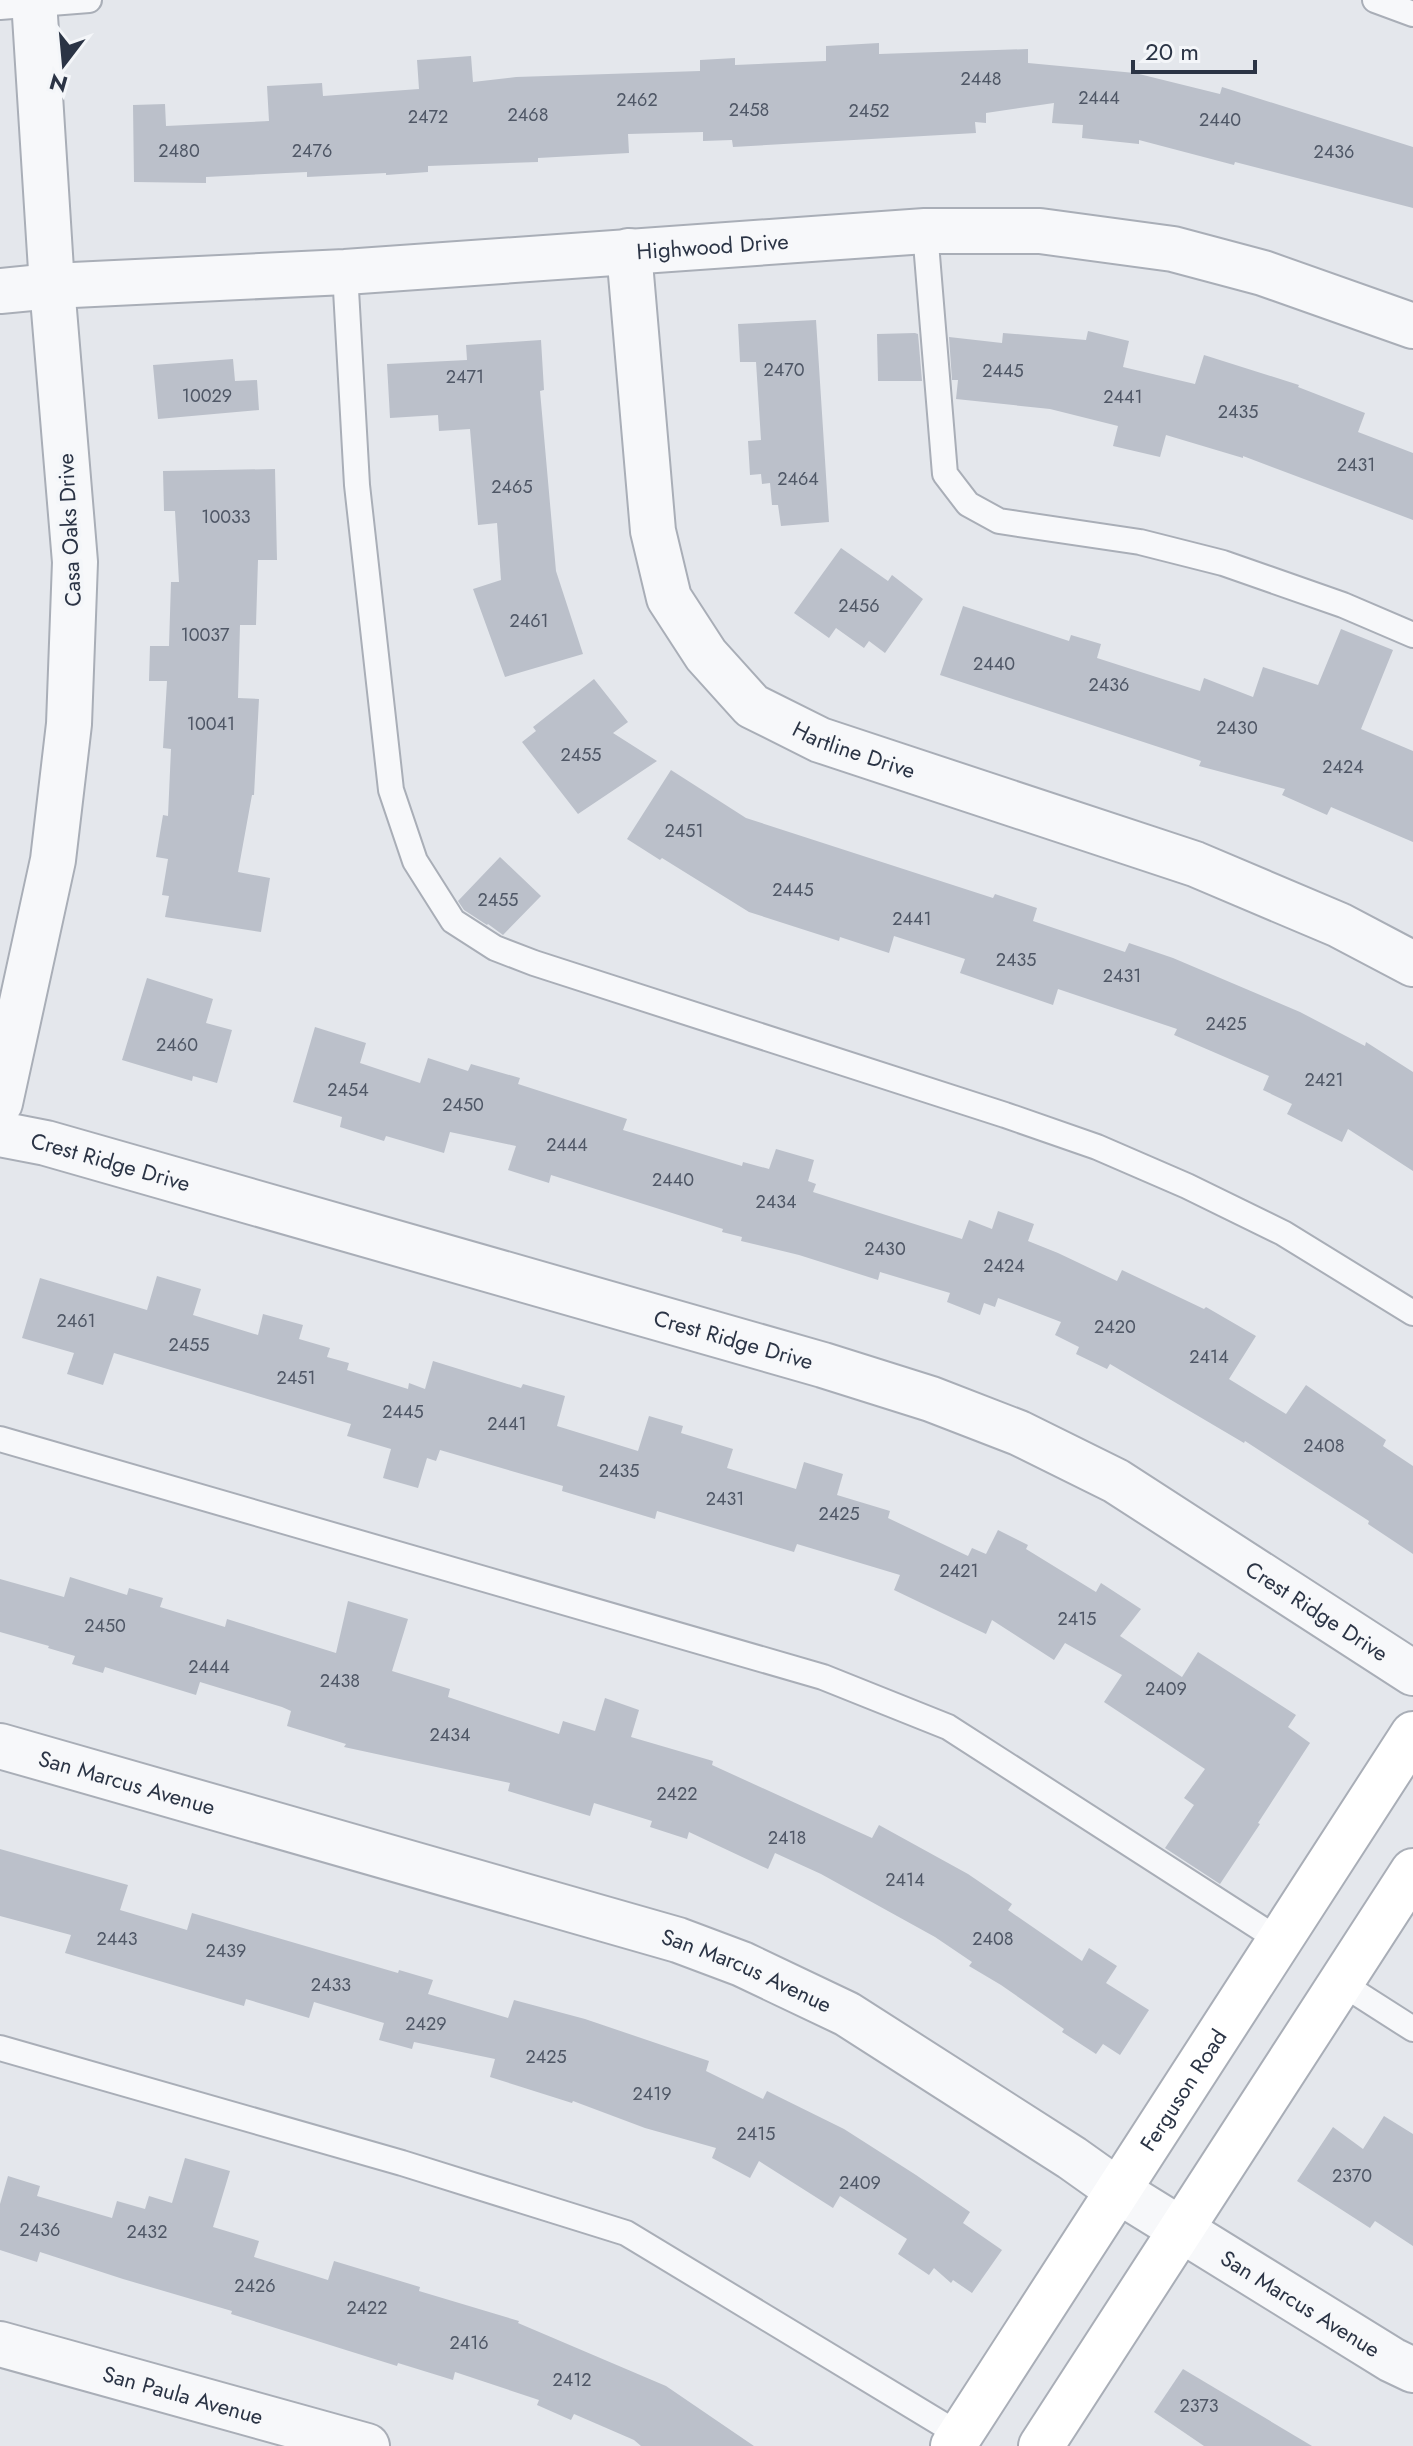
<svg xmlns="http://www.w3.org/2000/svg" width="1413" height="2446" font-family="Jost,sans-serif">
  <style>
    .building { fill: #bbc0ca }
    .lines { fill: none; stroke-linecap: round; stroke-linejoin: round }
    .service-casing { stroke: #a9aeb7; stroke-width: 28 }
    .minor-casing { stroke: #a9aeb7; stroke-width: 48 }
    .secondary-casing { stroke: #a9aeb7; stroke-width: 48 }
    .service { stroke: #f7f8fa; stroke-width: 24 }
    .minor { stroke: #f7f8fa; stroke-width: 44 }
    .secondary { stroke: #fff; stroke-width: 44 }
    .labels { text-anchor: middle; stroke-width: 8; stroke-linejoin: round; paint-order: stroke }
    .number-label { font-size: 18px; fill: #4f5766 }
    .street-label { font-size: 22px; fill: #2b3445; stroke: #f4f6f9 }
  </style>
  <rect width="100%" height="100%" fill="#e4e7ec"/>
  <!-- building -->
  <g class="building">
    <path d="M879,43V54L1028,49V63L1135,73L1220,94L1222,87L1413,147V208L1235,162L1234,165L1139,140V144L1082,138L1083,125L1052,123L1054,103L986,113V123L975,122L976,133L733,147L732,140L703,141V132L628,134L629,153L538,158V162L428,166V172L386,175V173L307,177V172L206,177V183L134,182L133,105L165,104L166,126L269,121L267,86L322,83L323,96L419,89L417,60L471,56L473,82L516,77L700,71V60L735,58V65L826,61V46Z"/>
    <path d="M816,320L829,522L781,526L778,505H772L770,483L762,484L761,474L750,475L748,441L761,440L756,362H740L738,324Z"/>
    <path d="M1088,331L1129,341L1123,367L1195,384L1204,355L1299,385L1298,387L1365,413L1358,432L1413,453V520L1243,456V458L1166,435L1160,457L1113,446L1118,426L1050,409L956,399L958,380H952L949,337L1002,343L1003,333L1086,340Z"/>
    <path d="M915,333L918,334L922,381H878L877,334Z"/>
    <path d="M541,340L544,390L540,391L556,571L583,654L505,677L473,589L501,580L497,523L478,525L470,429L439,431L438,415L390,418L387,364L467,360L466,345Z"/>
    <path d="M233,359L235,381L257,380L259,410L158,419L153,365Z"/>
    <path d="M275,469L277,560H258L256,625H240L238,698L259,699L254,795H252L238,872L270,878L261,932L165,917L169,896L162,895L168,859L156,857L163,815L168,816L171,749L163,748L167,681H149L150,646H169L171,582H179L175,511H164L163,471Z"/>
    <path d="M841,548L888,581L892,575L923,599L885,653L869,641L864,648L836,628L829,638L794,613Z"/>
    <path d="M963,606L1069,641L1071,635L1101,644L1097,658L1200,691L1204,678L1253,697L1263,667L1318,685L1341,629L1393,650L1361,729L1413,751V842L1331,807L1327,815L1282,795L1285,789L1199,766L1201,761L940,675Z"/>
    <path d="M594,679L628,722L613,733L657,761L578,814L522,742L536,731L533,727Z"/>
    <path d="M671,770L746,818L993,898L995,894L1037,908L1033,921L1125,952L1129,943L1173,958L1300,1012L1365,1046L1366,1042L1413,1072V1171L1348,1129L1342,1142L1287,1114L1292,1104L1263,1090L1269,1076L1174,1035L1177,1029L1058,989L1053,1005L960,973L965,959L894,936L889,953L840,937L839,941L749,912L662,858L660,860L627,839Z"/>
    <path d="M500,857L541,896L503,935L488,924L487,925L464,910L458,901Z"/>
    <path d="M147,978L213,999L206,1023L232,1030L217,1083L193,1076L192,1081L122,1060Z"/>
    <path d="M315,1027L366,1043L360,1063L420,1083L428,1058L468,1071L471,1064L520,1078L518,1084L627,1119L623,1130L742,1166L743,1162L769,1169L776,1149L814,1160L808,1181L816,1184L813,1192L962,1239L969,1220L992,1229L998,1211L1034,1224L1028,1241L1058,1253L1117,1281L1122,1270L1204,1309L1206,1307L1256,1336L1229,1379L1286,1414L1306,1385L1386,1440L1383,1446L1413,1466V1554L1368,1524L1369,1521L1245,1441L1244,1443L1110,1364L1107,1369L1076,1354L1079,1347L1055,1335L1061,1322L998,1298L995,1307L984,1303L980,1315L947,1302L950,1293L880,1272L878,1280L799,1255L741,1241L742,1237L722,1232L723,1229L551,1175L549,1183L508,1170L516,1146L450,1132L444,1153L386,1136L384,1141L340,1127L342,1117L293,1102Z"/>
    <path d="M157,1276L201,1289L193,1315L258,1335L263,1314L303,1325L299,1339L330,1348L327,1357L349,1363L347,1370L408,1389L409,1383L425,1389L433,1361L521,1388L523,1384L565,1396L557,1426L638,1451L649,1416L683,1426L681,1433L733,1449L727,1468L796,1489L804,1462L843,1474L837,1495L890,1511L888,1518L968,1556L972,1548L986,1554L998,1530L1028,1545L1026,1549L1096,1592L1101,1583L1141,1609L1120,1636L1182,1677L1198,1652L1296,1715L1288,1727L1310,1743L1258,1823L1260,1824L1220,1884L1165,1848L1194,1805L1184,1798L1205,1769L1104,1702L1122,1675L1065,1643L1054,1660L992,1620L986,1634L894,1590L900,1575L797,1544L794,1552L657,1511L655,1519L562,1491L563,1486L440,1450L436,1461L427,1458L418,1488L383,1478L391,1449L347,1436L351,1424L114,1353L103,1385L67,1374L74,1353L22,1338L40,1278L147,1310Z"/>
    <path d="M70,1577L127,1595L129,1588L163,1598L160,1607L225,1627L227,1619L336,1653L348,1601L408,1619L392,1671L450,1689L448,1697L559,1734L563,1721L595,1731L605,1698L639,1710L631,1737L713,1761L712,1765L872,1838L879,1825L968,1874L1012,1904L1008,1910L1082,1961L1089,1948L1117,1966L1106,1983L1149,2010L1120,2055L1103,2044L1096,2054L1062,2032L1064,2029L1001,1985L969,1966L972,1962L935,1937L821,1874L775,1853L768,1869L689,1832L687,1839L650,1827L652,1821L594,1803L590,1816L508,1791L510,1783L344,1747L346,1744L287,1726L291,1711L282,1707L200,1682L196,1695L105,1667L103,1673L72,1664L75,1656L48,1648L49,1646L0,1632V1579L64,1597Z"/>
    <path d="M0,1849L128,1885L120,1910L187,1930L192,1913L398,1973L399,1970L433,1980L428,1994L508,2018L514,2000L585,2019L709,2061L706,2071L763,2099L767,2091L844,2129L916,2175L970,2212L963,2223L1002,2250L972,2293L953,2280L951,2283L934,2268L929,2275L898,2254L907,2239L840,2196L833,2208L759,2161L750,2178L712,2158L716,2148L645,2128L573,2101L572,2103L490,2077L495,2059L414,2042L412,2049L379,2040L384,2023L314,2002L309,2018L246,1999L244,2006L65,1953L71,1935L0,1916Z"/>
    <path d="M1384,2116L1413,2134V2246L1375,2221L1370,2228L1297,2181L1333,2127L1363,2149Z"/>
    <path d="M185,2158L230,2171L213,2227L259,2241L254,2257L328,2280L334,2261L420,2287L419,2291L519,2321L518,2323L666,2386L754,2446H641L634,2440L574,2414L571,2420L537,2405L539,2400L455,2372L453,2380L398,2363L397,2366L231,2314L232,2311L123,2279L40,2252L37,2262L0,2250V2204L8,2176L40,2186L37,2196L112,2218L117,2201L145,2209L149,2196L172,2203Z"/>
    <path d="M1183,2369L1312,2446H1204L1154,2412Z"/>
  </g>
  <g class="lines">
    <!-- service casing -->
    <g class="service-casing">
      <g id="service">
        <path d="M1375,0L1413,14"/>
        <path d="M0,7L89,0"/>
        <path d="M925,231L945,474L968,504L999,521L1140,542L1223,563L1343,605L1413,635"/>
        <path d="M345,272L357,485L391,790L415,861L453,921L495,948L534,963L1005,1115L1097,1147L1187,1186L1283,1233L1413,1313"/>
        <path d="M0,1439L823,1677L948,1727L1279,1940"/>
        <path d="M1341,1983L1413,2029"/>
        <path d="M0,2048L402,2163L626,2233L960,2435"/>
      </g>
    </g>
    <!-- minor casing -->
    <g class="minor-casing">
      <g id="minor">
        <path id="s1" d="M629,251L653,531L669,598L706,655L752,706L820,740L1195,864L1339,925L1413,964"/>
        <path id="s2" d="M0,291L52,286L345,272L925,231H1040L1173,249L1263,273L1413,326"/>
        <path d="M0,1103L53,860L69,724L75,562L52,286L34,0"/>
        <path id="s3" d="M0,1134L46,1143L823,1365L931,1399L1019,1433L1116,1481L1413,1673"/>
        <path id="s4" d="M0,1746L678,1940L742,1964L847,2014L1072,2158L1117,2190L1392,2360L1413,2370"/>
        <path id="s5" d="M0,2344L367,2446"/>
      </g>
    </g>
    <!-- secondary casing -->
    <g class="secondary-casing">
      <g id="secondary">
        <path id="s6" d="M953,2446L1413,1734"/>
        <path d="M1041,2446L1413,1871"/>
      </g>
    </g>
    <!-- service -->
    <use href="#service" class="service"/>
    <!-- minor -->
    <use href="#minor" class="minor"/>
    <!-- secondary -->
    <use href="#secondary" class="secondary"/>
  </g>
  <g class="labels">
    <!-- number labels -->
    <g class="number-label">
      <text x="981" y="85">2448</text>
      <text x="1099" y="104">2444</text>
      <text x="637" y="106">2462</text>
      <text x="749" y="116">2458</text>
      <text x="869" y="117">2452</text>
      <text x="528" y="121">2468</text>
      <text x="428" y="123">2472</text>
      <text x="1220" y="126">2440</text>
      <text x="179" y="157">2480</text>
      <text x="312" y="157">2476</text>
      <text x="1334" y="158">2436</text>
      <text x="784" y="376">2470</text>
      <text x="1003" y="377">2445</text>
      <text x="465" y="383">2471</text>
      <text x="207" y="402">10029</text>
      <text x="1123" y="403">2441</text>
      <text x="1238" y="418">2435</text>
      <text x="1356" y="471">2431</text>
      <text x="798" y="485">2464</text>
      <text x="512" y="493">2465</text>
      <text x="226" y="523">10033</text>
      <text x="859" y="612">2456</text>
      <text x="529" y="627">2461</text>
      <text x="205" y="641">10037</text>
      <text x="994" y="670">2440</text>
      <text x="1109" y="691">2436</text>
      <text x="211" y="730">10041</text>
      <text x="1237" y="734">2430</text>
      <text x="581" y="761">2455</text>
      <text x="1343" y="773">2424</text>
      <text x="684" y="837">2451</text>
      <text x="793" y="896">2445</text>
      <text x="498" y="906">2455</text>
      <text x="912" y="925">2441</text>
      <text x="1016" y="966">2435</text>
      <text x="1122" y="982">2431</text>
      <text x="1226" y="1030">2425</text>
      <text x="177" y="1051">2460</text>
      <text x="1324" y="1086">2421</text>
      <text x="348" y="1096">2454</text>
      <text x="463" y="1111">2450</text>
      <text x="567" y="1151">2444</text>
      <text x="673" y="1186">2440</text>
      <text x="776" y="1208">2434</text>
      <text x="885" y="1255">2430</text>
      <text x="1004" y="1272">2424</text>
      <text x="76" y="1327">2461</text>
      <text x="1115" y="1333">2420</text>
      <text x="189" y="1351">2455</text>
      <text x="1209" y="1363">2414</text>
      <text x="296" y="1384">2451</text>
      <text x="403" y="1418">2445</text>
      <text x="507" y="1430">2441</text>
      <text x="1324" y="1452">2408</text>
      <text x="619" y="1477">2435</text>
      <text x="725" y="1505">2431</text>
      <text x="839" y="1520">2425</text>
      <text x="959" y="1577">2421</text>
      <text x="1077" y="1625">2415</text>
      <text x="105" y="1632">2450</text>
      <text x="209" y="1673">2444</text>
      <text x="340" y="1687">2438</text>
      <text x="1166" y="1695">2409</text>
      <text x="450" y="1741">2434</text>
      <text x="677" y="1800">2422</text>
      <text x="787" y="1844">2418</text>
      <text x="905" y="1886">2414</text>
      <text x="117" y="1945">2443</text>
      <text x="993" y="1945">2408</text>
      <text x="226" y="1957">2439</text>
      <text x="331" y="1991">2433</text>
      <text x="426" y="2030">2429</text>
      <text x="546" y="2063">2425</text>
      <text x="652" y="2100">2419</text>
      <text x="756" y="2140">2415</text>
      <text x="1352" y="2182">2370</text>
      <text x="860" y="2189">2409</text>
      <text x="40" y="2236">2436</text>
      <text x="147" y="2238">2432</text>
      <text x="255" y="2292">2426</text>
      <text x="367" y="2314">2422</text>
      <text x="469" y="2349">2416</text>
      <text x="572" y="2386">2412</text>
      <text x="1199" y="2412">2373</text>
    </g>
    <!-- street labels -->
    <g class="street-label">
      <text dy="8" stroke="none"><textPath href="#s2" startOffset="714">Highwood Drive</textPath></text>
      <text transform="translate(69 530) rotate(-93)" y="8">Casa Oaks Drive</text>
      <text dy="8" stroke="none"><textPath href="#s1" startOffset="598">Hartline Drive</textPath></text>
      <text dy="8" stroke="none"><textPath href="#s3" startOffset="114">Crest Ridge Drive</textPath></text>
      <text dy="8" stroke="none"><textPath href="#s3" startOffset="762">Crest Ridge Drive</textPath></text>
      <text dy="8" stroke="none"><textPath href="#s3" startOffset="1410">Crest Ridge Drive</textPath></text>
      <text dy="8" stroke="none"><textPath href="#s4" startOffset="132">San Marcus Avenue</textPath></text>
      <text dy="8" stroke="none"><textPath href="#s4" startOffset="780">San Marcus Avenue</textPath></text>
      <text dy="8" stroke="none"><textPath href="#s6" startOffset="424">Ferguson Road</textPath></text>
      <text dy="8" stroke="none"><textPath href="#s4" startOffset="1428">San Marcus Avenue</textPath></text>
      <text dy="8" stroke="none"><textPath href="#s5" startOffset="190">San Paula Avenue</textPath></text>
    </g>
  </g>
  <!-- north arrow -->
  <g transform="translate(64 64) rotate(196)" stroke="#f4f6f9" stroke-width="6" paint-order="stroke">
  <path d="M0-6L14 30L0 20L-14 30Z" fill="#2b3445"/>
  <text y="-12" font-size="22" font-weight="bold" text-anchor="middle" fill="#2b3445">N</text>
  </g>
  <!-- scale -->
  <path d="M1133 60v12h122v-12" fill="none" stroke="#2b3445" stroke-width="4"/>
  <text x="1145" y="60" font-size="24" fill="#2b3445" stroke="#f4f6f9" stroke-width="6" paint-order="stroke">20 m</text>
</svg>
